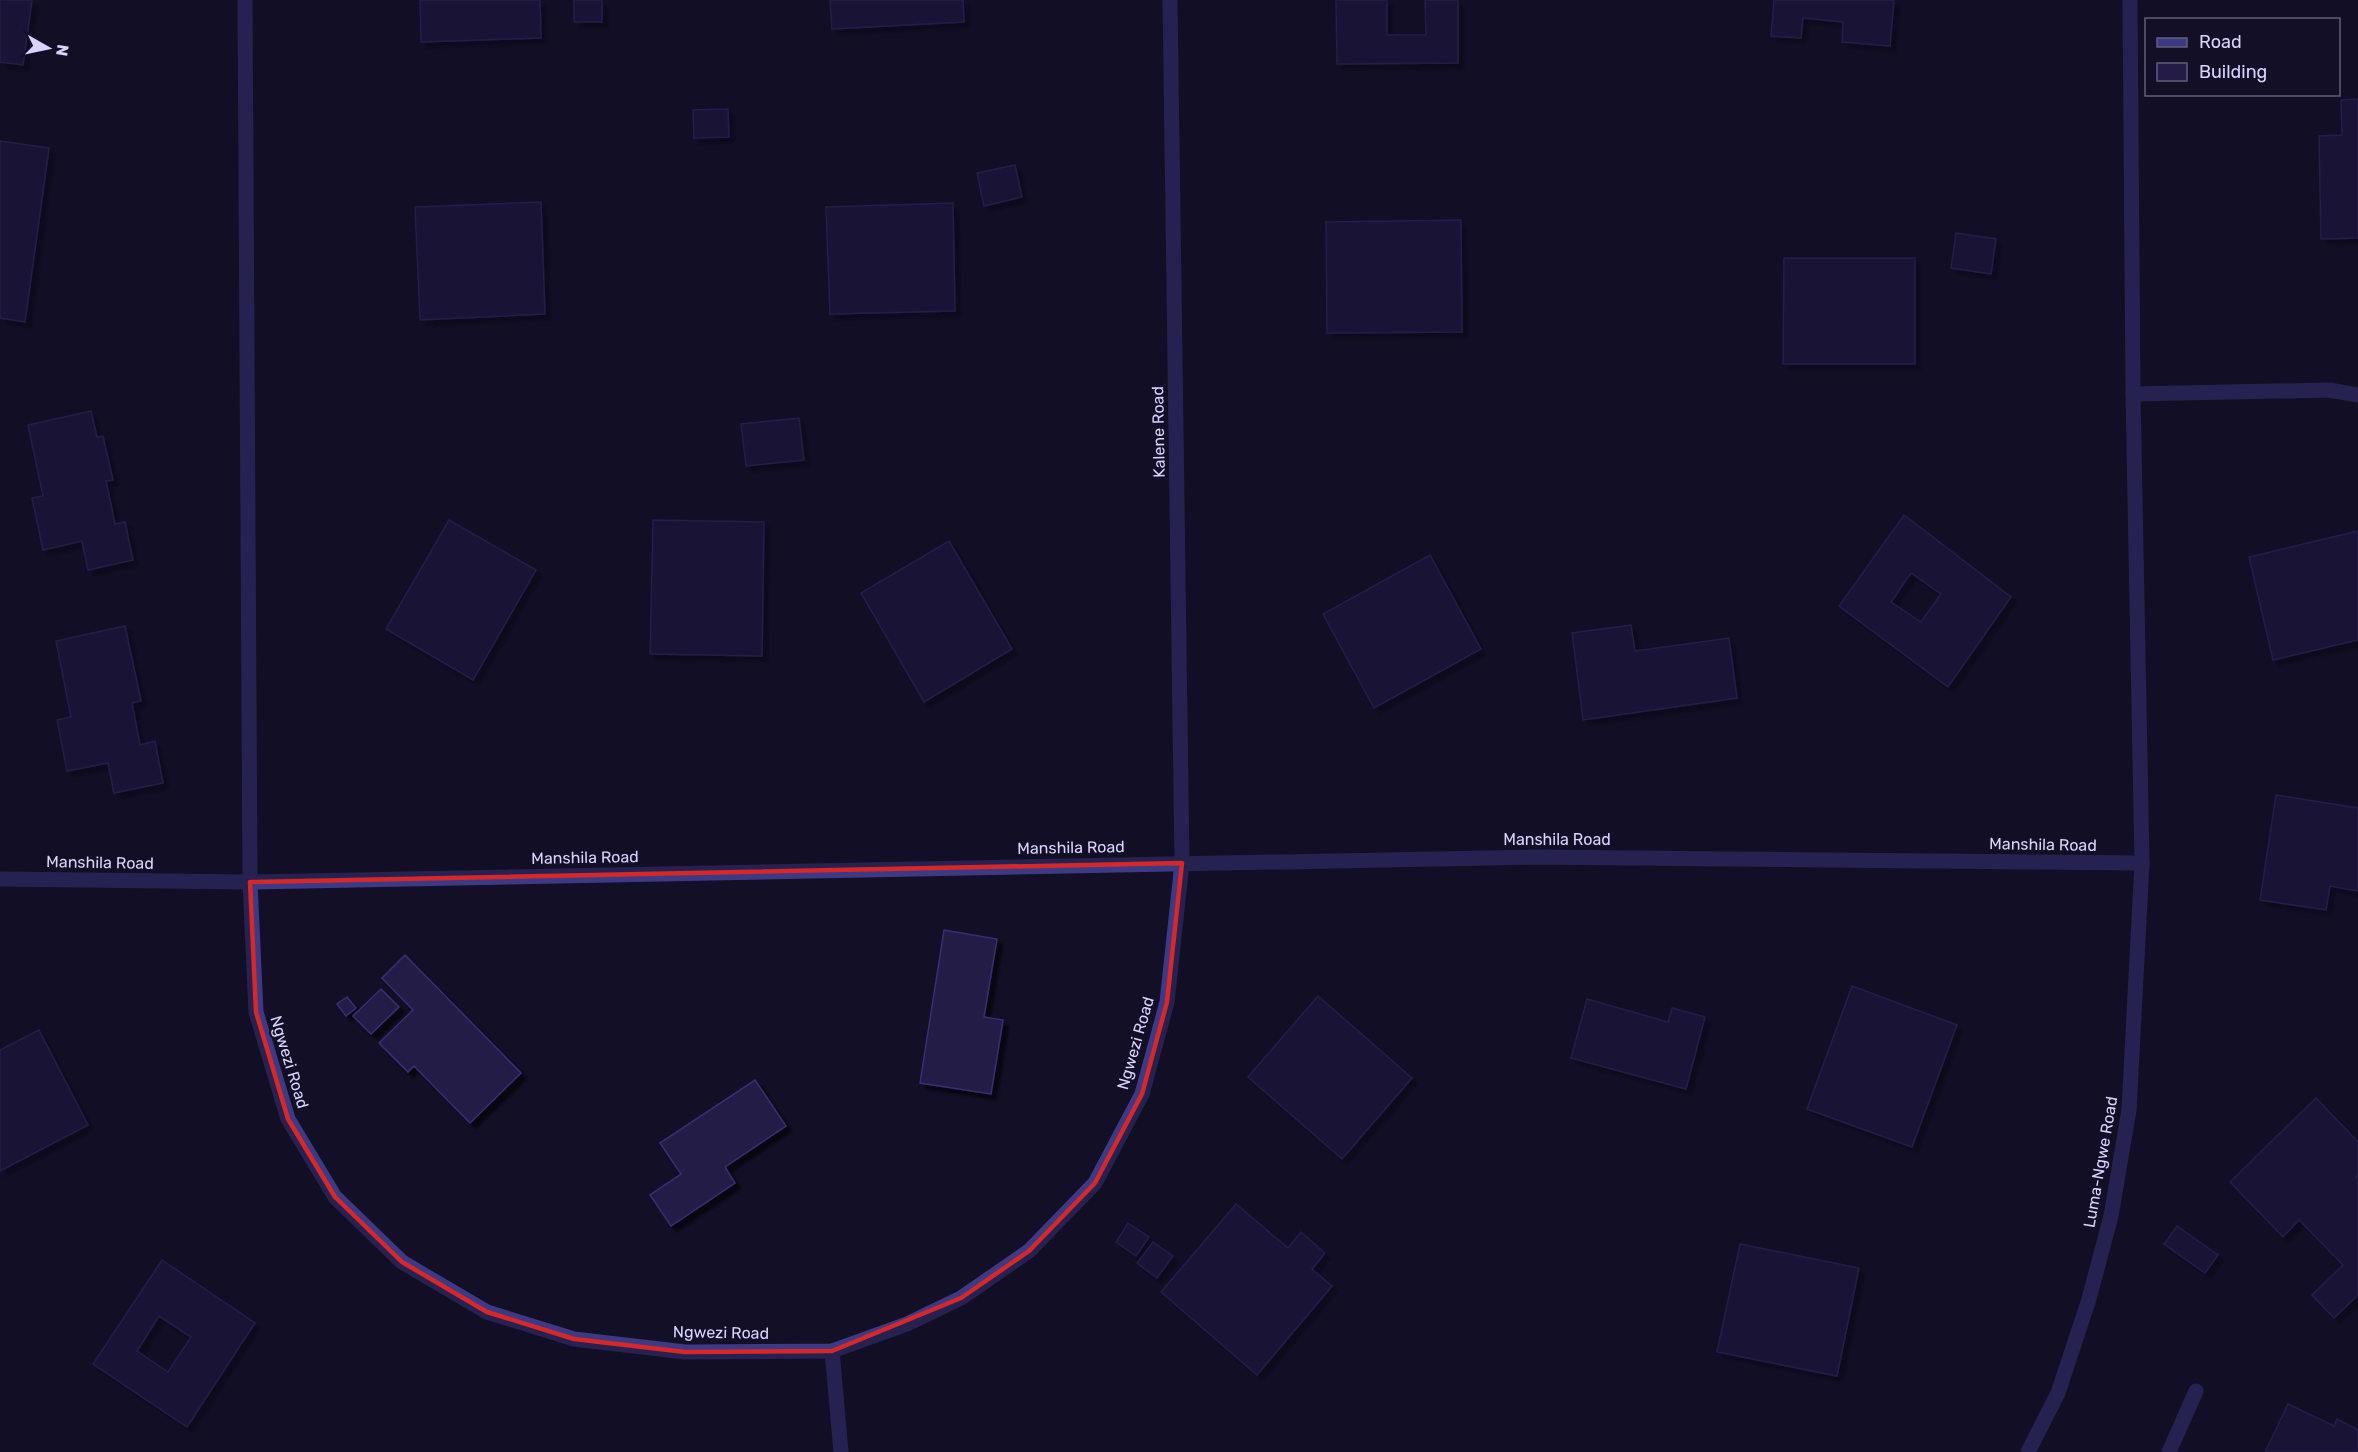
<svg xmlns="http://www.w3.org/2000/svg" width="2358" height="1452" font-family="Rubik,sans-serif">
  <style>
    .building { fill: #241b47; stroke: #3b2d73; stroke-width: 1.5; fill-rule: evenodd; filter: url(#shadow) }
    .lines { fill: none; stroke-linecap: round; stroke-linejoin: round }
    .minor { stroke: #3d3a85; stroke-width: 15 }
    .marked { fill: none; stroke: #d62828; stroke-width: 4.5; stroke-linejoin: round }
    .labels { text-anchor: middle; stroke-width: 4.5; stroke-linejoin: round; paint-order: stroke }
    .street-label { font-size: 16px; fill: #d9d4ff; stroke: #130f26 }
  </style>
  <defs>
    <filter id="shadow"><feDropShadow dx="5.5" dy="5.5" stdDeviation="1.5" flood-color="#0009"/></filter>
  </defs>
  <rect width="100%" height="100%" fill="#130f26"/>
  <!-- building -->
  <g class="building">
    <path d="M0,0H32L23,65L0,62Z"/>
    <path d="M420,0H540L541,38L421,42Z"/>
    <rect x="574" y="0" width="28" height="22"/>
    <path d="M830,0H963L964,22L832,29Z"/>
    <path d="M1336,0H1387V35H1426L1425,0H1458V63L1337,64Z"/>
    <path d="M1774,0H1894L1890,46L1842,42L1843,22L1803,18L1801,38L1771,36Z"/>
    <path d="M2358,99V238L2321,239L2319,136L2342,135L2341,100Z"/>
    <path d="M728,109L729,137L694,138L693,110Z"/>
    <path d="M0,141L49,148L25,322L0,318Z"/>
    <path d="M1015,165L1022,197L984,206L977,173Z"/>
    <path d="M541,202L545,314L420,320L415,207Z"/>
    <path d="M953,203L955,311L830,314L826,207Z"/>
    <path d="M1461,220L1462,332L1327,333L1326,222Z"/>
    <path d="M1956,233L1996,239L1991,274L1951,268Z"/>
    <path d="M1784,258H1915V364H1783Z"/>
    <path d="M91,411L97,437L103,436L113,480L106,481L115,524L125,522L133,560L88,570L82,541L43,550L32,498L43,496L28,425Z"/>
    <path d="M799,418L804,460L746,466L741,424Z"/>
    <path d="M1904,515L2011,597L1948,687L1839,606ZM1911,573L1941,594L1921,622L1891,602Z"/>
    <path d="M449,520L536,570L473,680L386,629Z"/>
    <path d="M653,520L764,522L762,656L650,654Z"/>
    <path d="M2358,531V640L2273,660L2249,557Z"/>
    <path d="M949,541L1012,649L924,702L861,593Z"/>
    <path d="M1430,555L1481,649L1374,708L1323,614Z"/>
    <path d="M1631,625L1635,651L1729,638L1737,698L1583,720L1572,633Z"/>
    <path d="M125,626L141,701L132,703L140,745L155,741L163,783L114,793L108,763L67,771L57,720L71,717L56,641Z"/>
    <path d="M2276,795L2358,808V891L2330,886L2326,910L2260,900Z"/>
    <path d="M944,930L997,939L984,1017L1003,1020L991,1094L920,1083Z"/>
    <path d="M405,955L521,1073L470,1123L414,1066L408,1072L379,1043L413,1010L382,978Z"/>
    <path d="M1852,986L1957,1025L1912,1147L1807,1109Z"/>
    <path d="M381,989L399,1007L371,1034L353,1016Z"/>
    <path d="M1318,996L1412,1078L1342,1159L1248,1077Z"/>
    <path d="M347,997L356,1008L346,1016L337,1004Z"/>
    <path d="M1587,999L1668,1022L1672,1008L1705,1017L1686,1089L1571,1058Z"/>
    <path d="M39,1030L88,1125L0,1171V1050Z"/>
    <path d="M755,1080L786,1126L725,1167L735,1183L671,1226L650,1195L681,1174L660,1143Z"/>
    <path d="M2316,1098L2358,1142V1174L2356,1177L2358,1179V1295L2334,1318L2312,1295L2343,1265L2299,1220L2283,1237L2230,1182Z"/>
    <path d="M1236,1204L1288,1248L1301,1232L1325,1253L1312,1269L1332,1286L1257,1375L1161,1292Z"/>
    <path d="M1128,1223L1149,1237L1136,1256L1116,1242Z"/>
    <path d="M2177,1226L2218,1255L2205,1273L2164,1244Z"/>
    <path d="M1153,1242L1173,1256L1157,1278L1137,1263Z"/>
    <path d="M1740,1244L1859,1268L1837,1376L1717,1352Z"/>
    <path d="M162,1260L255,1323L187,1427L93,1364ZM159,1316L191,1337L168,1372L137,1351Z"/>
    <path d="M2288,1404L2334,1426L2337,1419L2358,1430V1452H2265Z"/>
  </g>
  <g class="lines">
    <!-- minor -->
    <g class="minor">
      <path d="M245,0L250,882L256,1012L288,1119L335,1197L402,1262L487,1312L574,1339L685,1352L832,1351L907,1324L961,1298L1029,1251L1095,1183L1142,1094L1167,1002L1182,863L1170,0"/>
      <path d="M2133,394L2329,390L2358,395"/>
      <path d="M0,879L250,882L1534,857L2142,863"/>
      <path d="M832,1351L841,1452"/>
      <path d="M2028,1452L2058,1393L2089,1299L2111,1216L2129,1110L2142,863L2133,394L2130,0"/>
      <path d="M2169,1452L2196,1391"/>
    </g>
  </g>
  <!-- marked area -->
  <path d="M0 0H2358V1452H0ZM1182,863L1167,1002L1142,1094L1095,1183L1029,1251L961,1298L832,1351L685,1352L574,1339L487,1312L402,1262L335,1197L288,1119L256,1012L250,882Z" fill="#130f26" fill-opacity=".55" fill-rule="evenodd"/>
  <path class="marked" d="M1182,863L1167,1002L1142,1094L1095,1183L1029,1251L961,1298L832,1351L685,1352L574,1339L487,1312L402,1262L335,1197L288,1119L256,1012L250,882Z"/>
  <g class="labels">
    <!-- street labels -->
    <g class="street-label">
      <text transform="translate(1158 432) rotate(-91)" y="6">Kalene Road</text>
      <text x="1557" y="845">Manshila Road</text>
      <text transform="translate(2043 844) rotate(1)" y="6">Manshila Road</text>
      <text transform="translate(1071 847) rotate(-1)" y="6">Manshila Road</text>
      <text transform="translate(585 857) rotate(-1)" y="6">Manshila Road</text>
      <text transform="translate(100 862) rotate(1)" y="6">Manshila Road</text>
      <text transform="translate(1135 1043) rotate(-74)" y="6">Ngwezi Road</text>
      <text transform="translate(290 1062) rotate(73)" y="6">Ngwezi Road</text>
      <text transform="translate(2100 1162) rotate(-80)" y="6">Luma-Ngwe Road</text>
      <text transform="translate(721 1332) rotate(1)" y="6">Ngwezi Road</text>
    </g>
  </g>
  <!-- legend -->
  <rect x="2145" y="18" width="195" height="78" fill="#130f26" stroke="#625e7d" stroke-width="1.5"/>
  <rect x="2157" y="38" width="30" height="9" fill="#3d3a85" stroke="#625e7d" stroke-width="1.5"/>
  <text x="2199" y="48" font-size="18" fill="#d9d4ff">Road</text>
  <rect x="2157" y="63" width="30" height="18" fill="#241b47" stroke="#625e7d" stroke-width="1.5"/>
  <text x="2199" y="78" font-size="18" fill="#d9d4ff">Building</text>
  <!-- north arrow -->
  <g transform="translate(48 48) rotate(99)" stroke="#130f26" stroke-width="4.5" paint-order="stroke">
  <path d="M0-4.5L10 22L0 15L-10 22Z" fill="#d9d4ff"/>
  <text y="-9" font-size="16" font-weight="bold" text-anchor="middle" fill="#d9d4ff">N</text>
  </g>
</svg>
